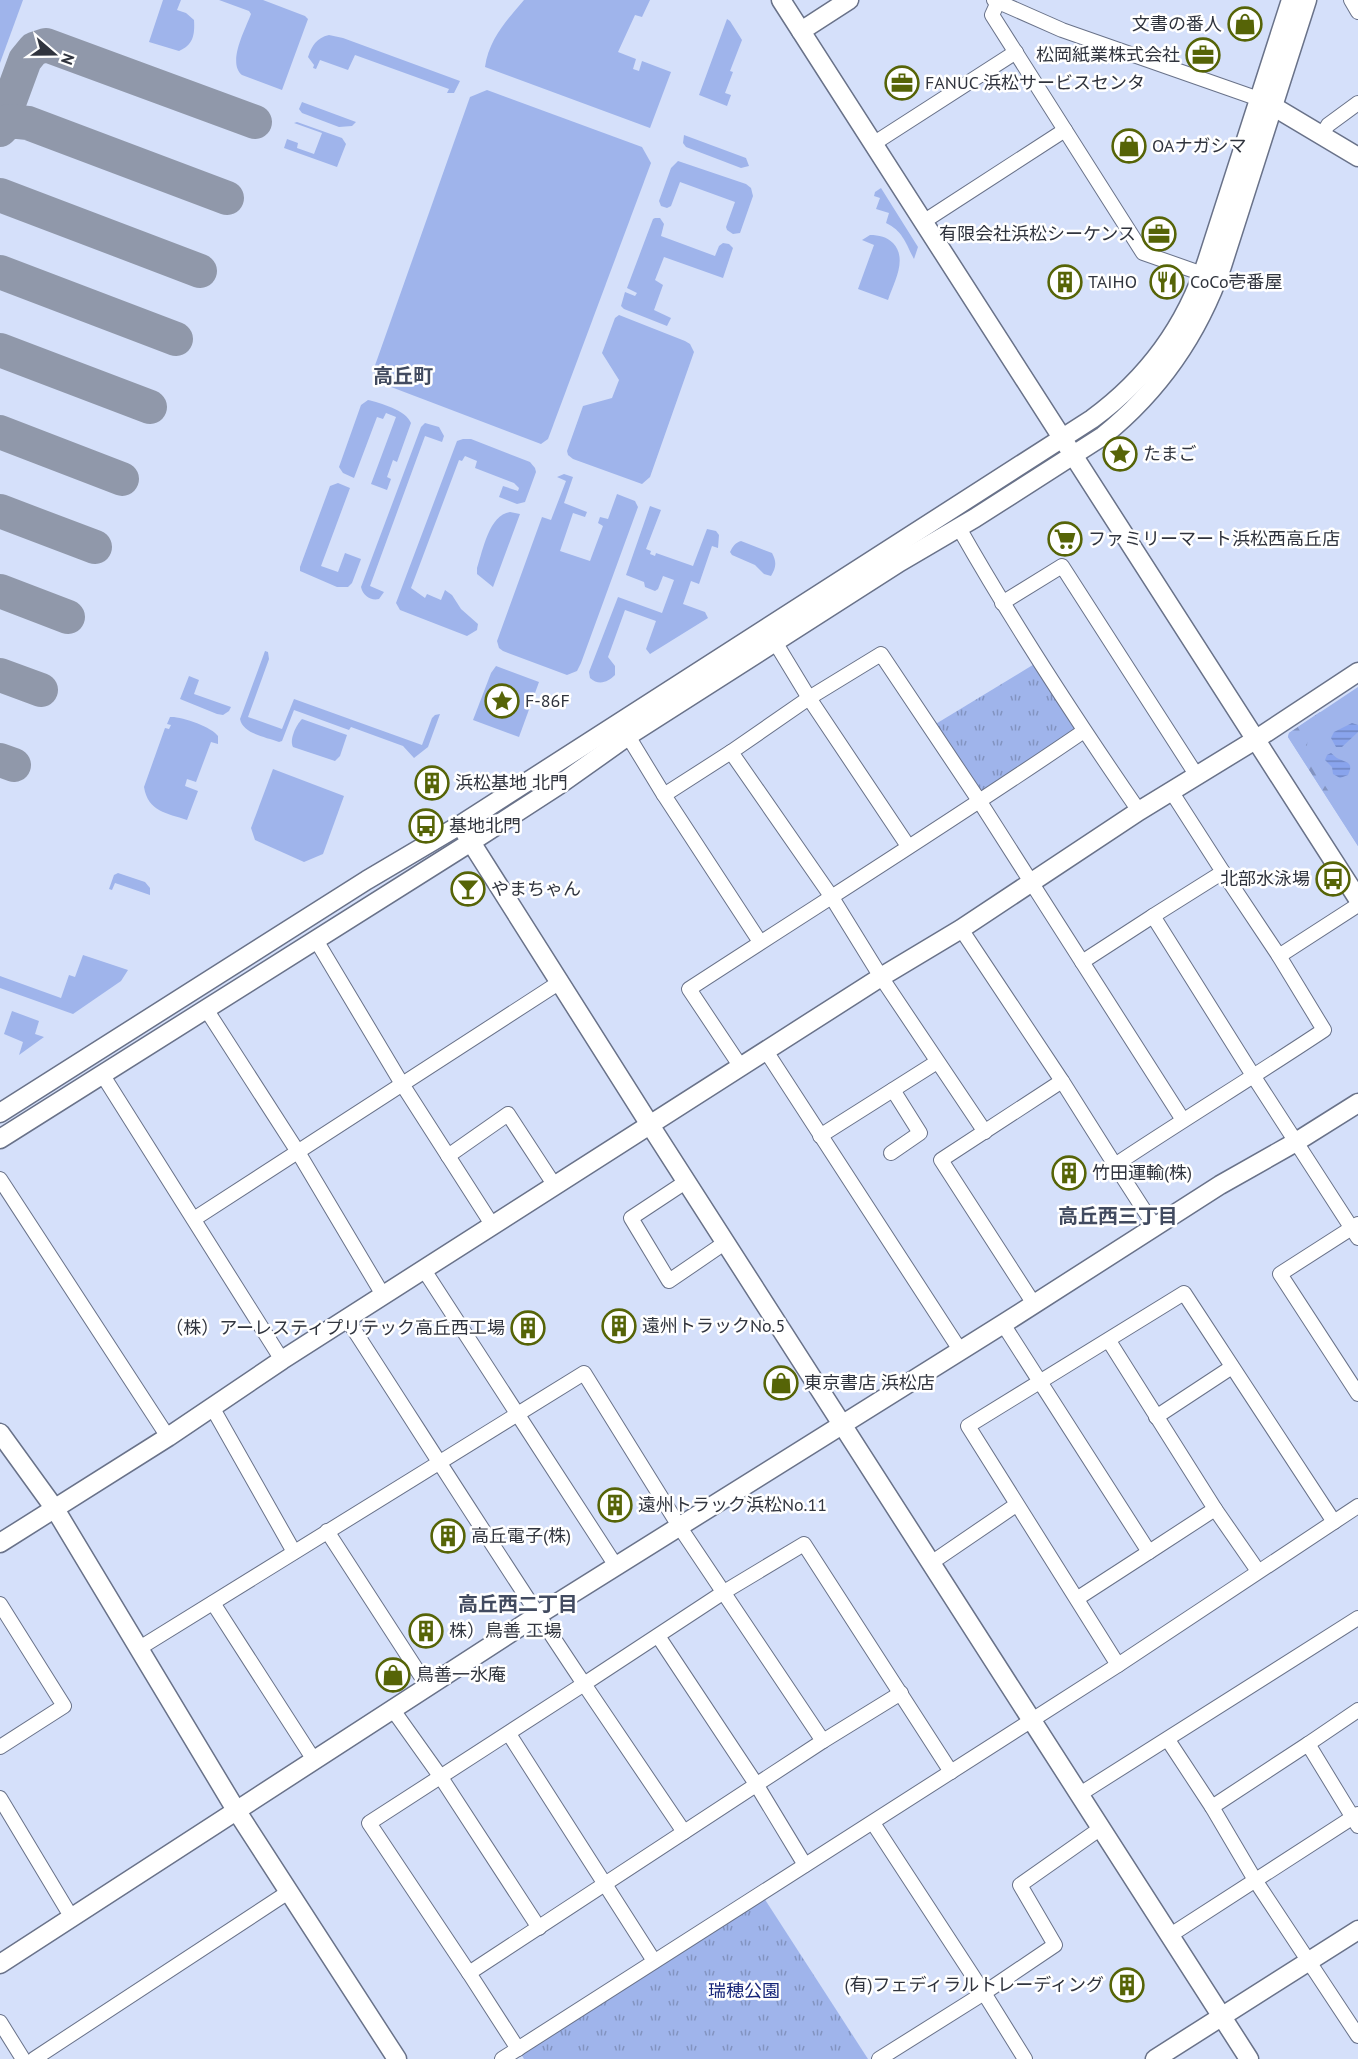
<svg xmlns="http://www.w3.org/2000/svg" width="1358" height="2059" font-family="'PT Sans','Noto Sans JP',sans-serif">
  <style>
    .green { fill: #9fb4eb }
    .forest { fill: url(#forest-firs) }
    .park { fill: url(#park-tufts) }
    .water { fill: url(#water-rules) }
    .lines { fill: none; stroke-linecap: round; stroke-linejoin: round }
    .taxiway { stroke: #9098aa; stroke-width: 34 }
    .minor-casing { stroke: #697289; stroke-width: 16 }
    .tertiary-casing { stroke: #697289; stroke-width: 21 }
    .minor { stroke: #fff; stroke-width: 14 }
    .tertiary { stroke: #fff; stroke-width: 18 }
    .labels { text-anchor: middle; stroke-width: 5; stroke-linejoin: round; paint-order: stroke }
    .poi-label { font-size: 18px; fill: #30343e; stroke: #fff; text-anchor: start }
    .park-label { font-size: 18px; fill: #162578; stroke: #fff }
    .neighbourhood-label { font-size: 20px; font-weight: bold; fill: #424b60; stroke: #fff }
  </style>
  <defs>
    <pattern id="forest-firs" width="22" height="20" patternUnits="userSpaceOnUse" patternTransform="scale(1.5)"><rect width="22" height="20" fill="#9fb4eb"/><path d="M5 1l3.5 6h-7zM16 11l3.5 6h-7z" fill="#8293c0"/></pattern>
    <pattern id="park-tufts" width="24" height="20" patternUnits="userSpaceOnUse" patternTransform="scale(1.5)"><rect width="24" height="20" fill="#9fb4eb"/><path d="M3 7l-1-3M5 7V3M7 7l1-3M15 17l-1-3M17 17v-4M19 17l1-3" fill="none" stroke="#8293c0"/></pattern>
    <pattern id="water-rules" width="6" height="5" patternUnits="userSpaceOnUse" patternTransform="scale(1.5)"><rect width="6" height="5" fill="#89a4ed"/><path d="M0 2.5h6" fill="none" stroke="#7086c1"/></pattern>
  </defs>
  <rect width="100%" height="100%" fill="#d5e0fa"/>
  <!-- green -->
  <g class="green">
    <path d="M0,0H23L0,63Z"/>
    <path d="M163,0H181L177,10L186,13L194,20C195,35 193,45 179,51L149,42Z"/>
    <path d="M219,0H263L305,16L308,19L282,90L242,75C227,63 245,30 251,14L249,11Z"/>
    <path d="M524,0H650L642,17L635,15L618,52L636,59L633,69L639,71L642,61L671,72L650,128L485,67C489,39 507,20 524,0Z"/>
    <path d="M727,19L730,21L742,40L730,71L733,72L725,93L731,95L727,106L699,95Z"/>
    <path d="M329,35L343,38L460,81L454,93H447L449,89L355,55L348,70L320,60L316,69L313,68L314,65L308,57C312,46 316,38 329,35Z"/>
    <path d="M487,90L642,147L651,163L548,439L541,444L378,382L373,371L470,97Z"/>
    <path d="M302,102L356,122L352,126L339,127L302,113L299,109Z"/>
    <path d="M297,122L342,138L346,144L337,167L284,148L287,139L298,143L297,148L314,154L322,133L294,123Z"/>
    <path d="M684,135L746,158L749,166L741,168L686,147L683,143Z"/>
    <path d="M678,161L746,184L751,188L753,196L740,233L733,234L727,230L726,227L735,202L680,182L671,206L667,208L661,206L659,201L671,168Z"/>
    <path d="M881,188L918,247L914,259C906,244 903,231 886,223L889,213L876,209L880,198L874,196L875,192Z"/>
    <path d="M655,218H660L664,224L661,236L715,256L719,246L723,243L729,244L733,248L723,278L664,257L655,280L663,285L654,310L671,318L667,326L624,309L621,306L625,292L635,296L637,293L627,288L653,219Z"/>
    <path d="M870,235C879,235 887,237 893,243C908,259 894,282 888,300L858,289L874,245L862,240Z"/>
    <path d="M619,315L685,341L690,344L694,352L650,477L642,484L573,459L568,455L567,451L583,406L612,398L619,380L602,353L615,318Z"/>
    <path d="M368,400C380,403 406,410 411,423L397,462L393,460L387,477L391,479L387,490L371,484L396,417L386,413L383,419L377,417L354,478L343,473L339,467L361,405Z"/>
    <path d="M425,423L439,427L444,436L442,442L425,436L370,586L384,592L379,599C371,601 363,596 361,587L421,427Z"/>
    <path d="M463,439H471L530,462L535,468L536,472L525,502L517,504L499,497L503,486L518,491L519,488L514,483L475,468L477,461L465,456L462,461L459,460L411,588L425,598L427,594L441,600L445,590L452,595L461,609L478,624L477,630L467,636L400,610L396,603L457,441Z"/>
    <path d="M564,474L573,477L564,503L587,512L585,517L573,513L560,551L590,561L603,526L598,523L600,517L608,519L617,494L635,501L638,507L581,663L577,671L567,675L503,651L499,648L497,641L542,517L551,520L566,481L557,477Z"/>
    <path d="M338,483L350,488L321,566L338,572L345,553L361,559L352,583L348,587H337L300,571V567L330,486Z"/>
    <path d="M650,506L661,510L646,549L651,551L650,554L655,556L656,553L693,566L707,529L716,531L719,535L718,548L712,546L699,584L691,581L683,604L705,612L708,618L650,654L646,649L656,621L625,610L608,657L615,666V675C608,682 599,686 590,678L589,672L618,597L662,613L674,580L663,576L658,589L655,591L645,587L644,582L626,575Z"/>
    <path d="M510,512L520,514L493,587L477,574V568C483,550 489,515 510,512Z"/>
    <path d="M741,541L772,553C777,562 776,568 771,576L764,574L755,565L732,555L730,552C733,546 735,543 741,541Z"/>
    <path d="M265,651L268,652L269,659L248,717L282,729L294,699L422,745L432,718L435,715L440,714L428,747L414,758L403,746L351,727L349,730L294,710L282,741L279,742C266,737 243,734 240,719Z"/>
    <path d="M496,666L539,682L519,737L473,720L491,673Z"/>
    <path d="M189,676L199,680L194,694L231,707L229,711L223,715L217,714L180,699Z"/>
    <path d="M1358,687V846L1288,737L1289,733Z"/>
    <path d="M170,717C181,716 212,727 218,736V744L211,742L196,782L187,779L185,786L198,791L187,820C167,813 148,812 144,787L165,728L169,729L171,725L167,724Z"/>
    <path d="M302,719L347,735L340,756L335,761L293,747C289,740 296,725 302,719Z"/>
    <path d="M273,769L344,796L323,854L304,862L255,840L251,828Z"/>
    <path d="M118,873L145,882L150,888V895L115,883L112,890L109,889L114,875Z"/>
    <path d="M83,955L128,970L121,981L73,1014L0,988V976L61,998L69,975L75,977Z"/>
    <path d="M12,1011L39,1021L35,1034L44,1037L19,1055L23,1042L4,1034Z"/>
  </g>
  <!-- forest -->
  <path class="forest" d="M1320,712L1324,714L1312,727L1308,735L1306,756L1358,837V846L1288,737L1289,733Z"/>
  <!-- park -->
  <g class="park">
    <path d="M1036,663L1080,730L982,794L934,725Z"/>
    <path d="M764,1898L868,2059H524L521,2054Z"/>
  </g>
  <!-- water -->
  <g class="water">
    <path d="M1352,723L1358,725V732L1342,747H1336L1331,738L1334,732Z"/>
    <path d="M1331,753C1334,755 1336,758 1339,759C1347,763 1354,762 1348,775L1340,778L1333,774L1332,767L1325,760L1327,755Z"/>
  </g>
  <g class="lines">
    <!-- taxiway -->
    <g class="taxiway">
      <path d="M0,128L25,60L34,49L46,45L255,122"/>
      <path d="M0,130L9,121L28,123L227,198"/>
      <path d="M0,195L200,271"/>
      <path d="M0,272L176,339"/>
      <path d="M0,350L150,407"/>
      <path d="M0,432L122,479"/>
      <path d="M0,511L95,547"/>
      <path d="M0,591L68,617"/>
      <path d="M0,675L41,690"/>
      <path d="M0,760L14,765"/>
    </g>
    <!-- minor casing -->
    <g class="minor-casing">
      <g id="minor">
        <path d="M994,0L1062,30L1259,99"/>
        <path d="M1351,0L1358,12"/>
        <path d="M998,2L992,15L1143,253L1203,274"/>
        <path d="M1322,135L1328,125L1358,103"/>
        <path d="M873,144L1016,52"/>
        <path d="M923,222L1065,130"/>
        <path d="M959,528C1014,625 1075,718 1139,811"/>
        <path d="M1002,603L1062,566L1197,776"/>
        <path d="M775,642L809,698L908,846"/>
        <path d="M628,736L664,795L760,942"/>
        <path d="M1171,791L1223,872L1153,916L1254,1077L1358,1238"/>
        <path d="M664,795L731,752"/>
        <path d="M961,929L1062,1081L1115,1165"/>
        <path d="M316,940L402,1084L493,1226"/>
        <path d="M1279,956L1358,905"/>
        <path d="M1082,962L1153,916"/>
        <path d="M206,1009L298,1152L383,1295"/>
        <path d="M766,1051L960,1350"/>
        <path d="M741,1067L689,989C821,903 954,820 1084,731"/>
        <path d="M102,1074L282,1360"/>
        <path d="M985,1132L881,977L831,896L731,752L809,698L881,654L980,802L1183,1120"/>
        <path d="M820,1136L937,1062"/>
        <path d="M891,1153L920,1133L893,1090"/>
        <path d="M448,1156L508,1114L555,1186"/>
        <path d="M0,1179L168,1437"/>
        <path d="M687,1181L631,1218L669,1281L726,1242"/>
        <path d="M194,1219L560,982"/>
        <path d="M1358,1224L1280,1274L1358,1394"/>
        <path d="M1155,1227L1115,1165C1184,1119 1255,1076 1324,1030L1279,956L1223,872"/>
        <path d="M424,1270L616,1566"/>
        <path d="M1034,1304L941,1160L1062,1081"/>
        <path d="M1003,1324L1149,1552L1215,1509L1109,1341"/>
        <path d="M212,1407L294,1552"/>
        <path d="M1156,1417L1232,1367"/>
        <path d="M1215,1509L1258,1571"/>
        <path d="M327,1531L428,1687"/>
        <path d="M931,1563L1016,1505"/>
        <path d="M1078,1598L1149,1552"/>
        <path d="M213,1603L314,1760"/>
        <path d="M0,1604L64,1706L0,1747"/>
        <path d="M658,1636L756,1784L805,1865"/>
        <path d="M138,1649L584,1373L679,1526L823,1741L469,1973L369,1823L584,1684C503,1563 426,1441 347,1319"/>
        <path d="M1118,1665L968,1426L1184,1293L1334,1522"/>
        <path d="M393,1710L440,1776L539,1928"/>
        <path d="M509,1734L654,1961"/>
        <path d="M1168,1740L1212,1807L1255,1880L1358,2036"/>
        <path d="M823,1741L901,1693"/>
        <path d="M1308,1744L1358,1710"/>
        <path d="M1080,1794L1358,1618"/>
        <path d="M0,1798L72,1918"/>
        <path d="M1212,1807L1308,1744L1358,1826"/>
        <path d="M873,1823L984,1993L879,2059"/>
        <path d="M684,1832L584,1684L724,1592L804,1544L951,1772"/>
        <path d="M1169,1936L1358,1814"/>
        <path d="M469,1973L518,2049"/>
        <path d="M0,2022L23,2059"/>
        <path d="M34,2059L290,1891"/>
        <path d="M502,2059L1118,1665L1358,1506"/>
        <path d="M1025,2059L984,1993L1055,1945L1020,1885L1101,1828"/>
      </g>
    </g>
    <!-- tertiary casing -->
    <g class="tertiary-casing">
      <g id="tertiary">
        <path d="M781,0L1358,899"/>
        <path d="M801,31L849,0"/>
        <path d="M1264,101L1358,157"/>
        <path d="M464,831L650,1125L1249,2059"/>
        <path d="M0,1113L367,880L460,825L1092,419C1148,378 1186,326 1207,261L1291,0"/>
        <path d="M0,1139L471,842L559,785L628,736L900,562L975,518L1103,436C1160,390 1198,335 1222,266L1307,0"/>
        <path d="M0,1433L55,1509L236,1810L397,2059"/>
        <path d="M0,1543L168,1437L282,1360L881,977L961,929L1139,811L1255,740L1358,672"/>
        <path d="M0,1964L538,1615L1003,1324L1220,1185L1296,1142L1358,1103"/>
        <path d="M1155,2059L1358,1930"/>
      </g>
    </g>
    <!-- minor -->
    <use href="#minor" class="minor"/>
    <!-- tertiary -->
    <use href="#tertiary" class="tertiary"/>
  </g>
  <!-- icons -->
  <defs>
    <g id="shop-ring" transform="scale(1.725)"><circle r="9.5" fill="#fff" stroke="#566407" stroke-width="1.5"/><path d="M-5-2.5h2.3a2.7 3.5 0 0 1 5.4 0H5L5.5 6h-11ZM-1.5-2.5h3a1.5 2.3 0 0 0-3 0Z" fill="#566407"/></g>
    <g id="office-ring" transform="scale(1.725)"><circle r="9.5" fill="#fff" stroke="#566407" stroke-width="1.5"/><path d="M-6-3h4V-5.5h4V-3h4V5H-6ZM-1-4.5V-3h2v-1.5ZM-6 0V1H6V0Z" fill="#566407"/></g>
    <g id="building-ring" transform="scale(1.725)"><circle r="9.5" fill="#fff" stroke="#566407" stroke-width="1.5"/><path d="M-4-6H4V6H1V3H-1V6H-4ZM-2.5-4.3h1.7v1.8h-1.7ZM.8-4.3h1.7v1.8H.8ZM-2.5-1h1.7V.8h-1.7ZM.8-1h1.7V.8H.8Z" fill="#566407"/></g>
    <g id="restaurant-ring" transform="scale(1.725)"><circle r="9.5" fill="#fff" stroke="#566407" stroke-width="1.5"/><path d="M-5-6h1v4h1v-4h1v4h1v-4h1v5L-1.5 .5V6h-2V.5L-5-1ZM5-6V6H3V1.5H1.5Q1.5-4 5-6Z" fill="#566407"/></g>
    <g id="sight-ring" transform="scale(1.725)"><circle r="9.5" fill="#fff" stroke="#566407" stroke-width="1.5"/><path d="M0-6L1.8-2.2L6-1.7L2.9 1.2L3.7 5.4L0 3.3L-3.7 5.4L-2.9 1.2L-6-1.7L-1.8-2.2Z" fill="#566407"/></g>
    <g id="supermarket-ring" transform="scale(1.725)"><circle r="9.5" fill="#fff" stroke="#566407" stroke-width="1.5"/><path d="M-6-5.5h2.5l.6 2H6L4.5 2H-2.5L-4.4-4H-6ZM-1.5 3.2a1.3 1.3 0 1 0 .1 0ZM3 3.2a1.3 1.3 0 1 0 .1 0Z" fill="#566407"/></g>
    <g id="bus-ring" transform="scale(1.725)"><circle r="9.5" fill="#fff" stroke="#566407" stroke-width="1.5"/><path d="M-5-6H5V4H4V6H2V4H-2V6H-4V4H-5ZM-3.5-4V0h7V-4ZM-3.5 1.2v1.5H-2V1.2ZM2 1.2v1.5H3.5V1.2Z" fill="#566407"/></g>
    <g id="bar-ring" transform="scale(1.725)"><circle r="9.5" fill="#fff" stroke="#566407" stroke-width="1.5"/><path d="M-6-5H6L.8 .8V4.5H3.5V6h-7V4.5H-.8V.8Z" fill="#566407"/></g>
  </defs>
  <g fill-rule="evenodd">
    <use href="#shop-ring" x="1245" y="24"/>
    <use href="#office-ring" x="1203" y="55"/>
    <use href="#office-ring" x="902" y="83"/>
    <use href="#shop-ring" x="1129" y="146"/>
    <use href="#office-ring" x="1159" y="234"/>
    <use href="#building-ring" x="1065" y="282"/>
    <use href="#restaurant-ring" x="1167" y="282"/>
    <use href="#sight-ring" x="1120" y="454"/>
    <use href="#supermarket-ring" x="1065" y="539"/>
    <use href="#sight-ring" x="502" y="701"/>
    <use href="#building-ring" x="432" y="783"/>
    <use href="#bus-ring" x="426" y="826"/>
    <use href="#bus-ring" x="1333" y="879"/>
    <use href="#bar-ring" x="468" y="889"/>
    <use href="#building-ring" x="1069" y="1173"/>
    <use href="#building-ring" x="619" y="1326"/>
    <use href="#building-ring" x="528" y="1328"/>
    <use href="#shop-ring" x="781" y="1383"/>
    <use href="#building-ring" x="615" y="1505"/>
    <use href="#building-ring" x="448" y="1536"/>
    <use href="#building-ring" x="426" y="1631"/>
    <use href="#shop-ring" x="393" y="1675"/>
    <use href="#building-ring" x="1127" y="1985"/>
  </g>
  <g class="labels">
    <!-- poi labels -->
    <g class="poi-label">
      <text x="1222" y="30" text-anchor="end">文書の番人</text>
      <text x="1180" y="61" text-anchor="end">松岡紙業株式会社</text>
      <text x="925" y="89">FANUC 浜松サービスセンタ</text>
      <text x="1152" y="152">OAナガシマ</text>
      <text x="1136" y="240" text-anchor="end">有限会社浜松シーケンス</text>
      <text x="1088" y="288">TAIHO</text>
      <text x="1190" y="288">CoCo壱番屋</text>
      <text x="1143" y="460">たまご</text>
      <text x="1088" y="545">ファミリーマート浜松西高丘店</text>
      <text x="525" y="707">F-86F</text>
      <text x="455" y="789">浜松基地 北門</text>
      <text x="449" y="832">基地北門</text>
      <text x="1310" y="885" text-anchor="end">北部水泳場</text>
      <text x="491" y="895">やまちゃん</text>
      <text x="1092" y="1179">竹田運輸(株)</text>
      <text x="642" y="1332">遠州トラックNo.5</text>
      <text x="505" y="1334" text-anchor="end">（株）アーレスティプリテック高丘西工場</text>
      <text x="804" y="1389">東京書店 浜松店</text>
      <text x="638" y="1511">遠州トラック浜松No.11</text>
      <text x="471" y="1542">高丘電子(株)</text>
      <text x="449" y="1637">株）鳥善 工場</text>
      <text x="416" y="1681">鳥善一水庵</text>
      <text x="1104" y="1991" text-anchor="end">(有)フェディラルトレーディング</text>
    </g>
    <!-- park labels -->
    <g class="park-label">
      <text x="744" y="1997">瑞穂公園</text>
    </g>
    <!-- neighbourhood labels -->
    <g class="neighbourhood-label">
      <text x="403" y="383">高丘町</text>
      <text x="1118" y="1223">高丘西三丁目</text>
      <text x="518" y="1611">高丘西二丁目</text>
    </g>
  </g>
  <!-- north arrow -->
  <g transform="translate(54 54) rotate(110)" stroke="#ffffff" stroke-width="4.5" paint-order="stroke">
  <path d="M0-4.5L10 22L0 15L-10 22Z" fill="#30343e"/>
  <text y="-9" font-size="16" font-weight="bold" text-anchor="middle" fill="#30343e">N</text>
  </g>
</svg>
